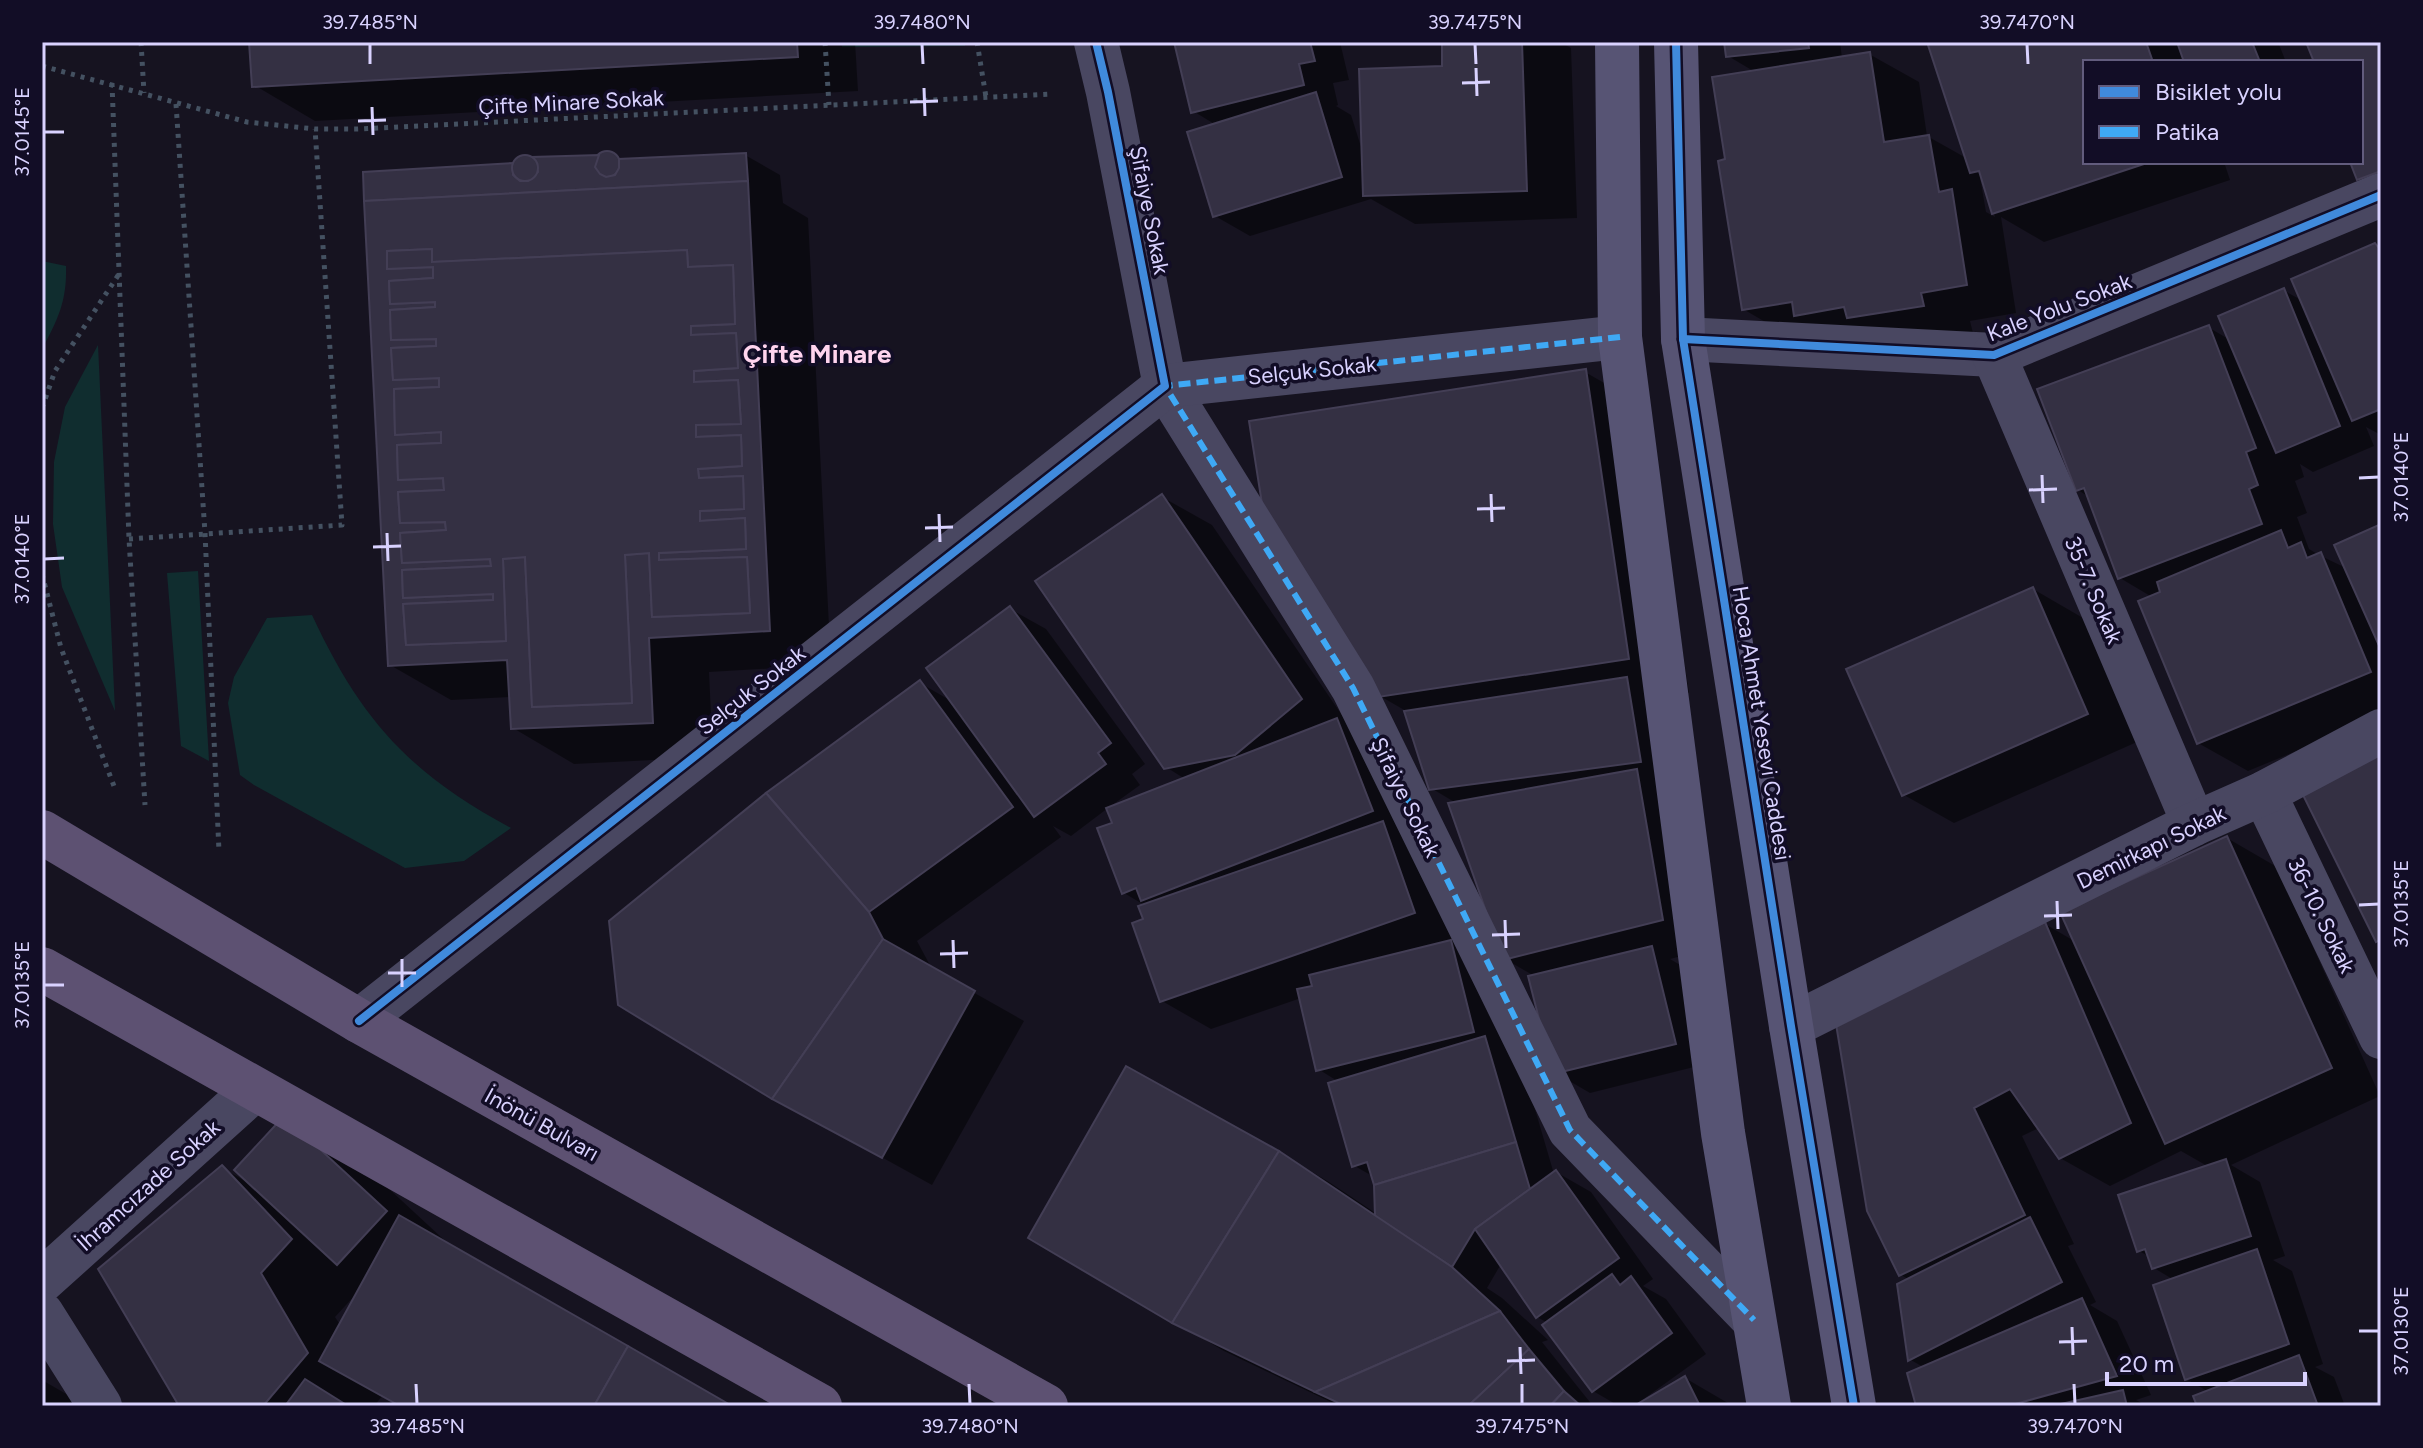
<svg xmlns="http://www.w3.org/2000/svg" width="2423" height="1448" font-family="Figtree,sans-serif">
  <style>
    .green { fill: #102d2f }
    .shadow { fill: #0007; fill-rule: evenodd }
    .building { fill: #343043; stroke: #433e55; stroke-width: 2; fill-rule: evenodd }
    .lines { fill: none; stroke-linecap: round; stroke-linejoin: round }
    .path { stroke: #445161; stroke-width: 5; stroke-dasharray: 4 6; stroke-linecap: butt }
    .street { stroke: #494761; stroke-width: 44 }
    .secondary { stroke: #575474; stroke-width: 44 }
    .primary { stroke: #5d5172; stroke-width: 44 }
    .quiet { stroke: #3fa9f5; stroke-width: 6; stroke-dasharray: 12 6; stroke-linecap: butt }
    .cycleway-casing { stroke: #120d26; stroke-width: 13 }
    .cycleway { stroke: #408adc; stroke-width: 8 }
    .ticks { fill: none; stroke: #d9d2ff; stroke-width: 3 }
    .labels { text-anchor: middle; stroke-width: 7; stroke-linejoin: round; paint-order: stroke }
    .street-label { font-size: 22px; fill: #d9d2ff; stroke: #120d26 }
    .quarter-label { font-size: 26px; font-weight: bold; fill: #ffd4ee; stroke: #120d26 }
    .neatline { fill: none; stroke: #d9d2ff; stroke-width: 3 }
    .ticks-label { font-size: 20px; text-anchor: middle; fill: #d9d2ff }
  </style>
  <rect width="100%" height="100%" fill="#161320"/>
  <!-- green -->
  <g class="green">
    <path d="M841,42H965V46L842,47Z"/>
    <path d="M42,261L66,266C67,301 58,319 42,349Z"/>
    <path d="M98,345L115,711L62,587L53,524L54,462L65,407Z"/>
    <path d="M198,571L209,761L181,746L167,573Z"/>
    <path d="M312,615C361,720 409,773 511,828L464,861L405,868L254,785L240,775L228,703L234,677L267,618Z"/>
  </g>
  <!-- shadow -->
  <g class="shadow">
    <path d="M251,42H855L858,91L315,121L254,85Z"/>
    <path d="M1176,42H1340L1349,80L1333,83L1338,105L1336,106L1351,115L1362,150L1444,68V42H1560L1571,48L1577,218L1415,224L1371,199L1250,236L1215,216L1216,125L1193,111Z"/>
    <path d="M1726,42H1840L1842,58L1869,54L1919,82L1927,136L1968,159L1929,42H2278L2286,62H2085V162H2224L2230,180L2044,242L2001,217L2016,313L1970,321L1973,333L1793,338L1743,309L1728,160L1755,72L1728,56ZM1980,177H1983L1995,217L1986,212Z"/>
    <path d="M606,153L623,161L745,155L780,175L783,203L808,218L831,665L709,672L713,757L574,764L513,728L511,697L451,700L390,665L513,165L515,166L520,159L527,158L536,163L600,158Z"/>
    <path d="M2375,245L2381,249V435L2366,427L2374,446L2313,472L2300,464L2304,477L2295,481L2307,513L2297,517L2309,549L2319,555L2348,569L2381,526V716L2248,771L2198,743L2152,597L2120,578L2089,497L2078,490L2208,327L2230,340L2283,290L2303,301Z"/>
    <path d="M1585,372L1646,407L1689,693L1662,697L1712,948L1670,959L1687,969L1710,1063L1590,1093L1554,1072L1536,977L1505,959L1456,803L1431,788L1406,711L1380,696Z"/>
    <path d="M1162,497L1212,525L1350,727L1520,1058L1554,1174L1556,1172L1591,1192L1653,1279L1643,1286L1666,1299L1706,1354L1645,1398L1647,1401L1685,1378L1733,1406H1619L1593,1391L1548,1323L1537,1317L1501,1264L1487,1288L1502,1298L1548,1340L1542,1342L1593,1406H1339L1224,1351L1173,1321L1278,1152L1329,1182L1377,1214L1374,1177L1353,1165L1339,1082L1318,1069L1301,998L1211,1029L1162,1001L1145,920L1146,906L1124,893L1114,824L1108,808L1071,836L1053,826L1061,837L917,941L932,969L1024,1021L932,1185L773,1097L920,683L953,702L1010,609L1046,629L1145,764L1132,774L1140,785L1111,806L1185,779L1166,767Z"/>
    <path d="M2033,589L2083,618L2137,742L1954,823L1904,795Z"/>
    <path d="M2227,838L2277,867L2380,1096L2231,1165L2260,1182L2285,1256L2273,1260L2292,1271L2323,1364L2315,1367L2334,1377L2345,1406H2199L2209,1392L2186,1379L2174,1280L2154,1268L2150,1257L2139,1251L2209,1167L2181,1151L2110,1186L2060,1158L2039,1128L2022,1136L2074,1244L2068,1246L2096,1302L2090,1305L2117,1321L2151,1395L2136,1400L2147,1406H1918L1925,1368L1909,1359L1910,1280L1901,1275L2045,924L2076,942Z"/>
    <path d="M285,1119L360,1162L455,1250L728,1406H402L383,1395L374,1406H182L222,1168L249,1183ZM357,1293L341,1326L335,1317Z"/>
    <path d="M42,1380L87,1406H42Z"/>
  </g>
  <!-- building -->
  <g class="building">
    <path d="M249,42H797L798,57L252,87Z"/>
    <path d="M1174,42H1310L1315,61L1299,64L1304,85L1191,113Z"/>
    <path d="M1442,42H1522L1527,191L1363,196L1359,69L1442,66Z"/>
    <path d="M1724,42H1808L1809,48L1726,57Z"/>
    <path d="M1927,42H2146L2153,62H2085V162H2150L1992,214L1979,171L1970,173Z"/>
    <path d="M2177,42H2252L2260,62H2184Z"/>
    <path d="M2306,42H2381V171L2357,180L2350,162H2361V62H2314Z"/>
    <path d="M1870,52L1884,142L1929,135L1939,192L1952,189L1967,285L1921,293L1924,306L1847,318L1844,307L1794,316L1792,302L1742,310L1718,161L1725,159L1712,77Z"/>
    <path d="M1316,92L1342,177L1213,217L1187,132Z"/>
    <circle cx="607" cy="164" r="13"/>
    <path d="M746,153L748,181L364,201L363,172L513,163V175L520,181H528L538,172L532,157L599,155L595,167L600,174L606,177L615,175L619,168V159Z"/>
    <circle cx="525" cy="168" r="13"/>
    <path d="M748,181L770,631L649,638L653,723L511,729L507,660L388,666L364,201ZM432,249V262L687,250L688,267L733,265L735,324L691,326V335L736,333L738,368L694,371V382L738,380L741,424L696,425V437L741,435L742,466L698,469L699,478L743,476L744,509L700,511V521L745,518L746,549L659,553V560L747,557L750,613L652,617L649,553L625,555L632,703L532,707L525,557L503,559L506,641L406,645L403,604L493,600V594L403,598L402,570L491,566L490,559L402,563L400,533L446,530L445,522L400,523L398,492L444,490L443,478L398,480L397,445L441,443V432L395,435L394,389L439,387V378L393,380L391,348L436,346V339L391,340L390,310L435,307V302L390,304L389,281L433,278V267L387,269V251Z"/>
    <path d="M2375,243L2381,251V409L2352,421L2291,279Z"/>
    <path d="M432,249V262L687,250L688,267L733,265L735,324L691,326V335L736,333L738,368L694,371V382L738,380L741,424L696,425V437L741,435L742,466L698,469L699,478L743,476L744,509L700,511V521L745,518L746,549L659,553V560L747,557L750,613L652,617L649,553L625,555L632,703L532,707L525,557L503,559L506,641L406,645L403,604L493,600V594L403,598L402,570L491,566L490,559L402,563L400,533L446,530L445,522L400,523L398,492L444,490L443,478L398,480L397,445L441,443V432L395,435L394,389L439,387V378L393,380L391,348L436,346V339L391,340L390,310L435,307V302L390,304L389,281L433,278V267L387,269V251Z"/>
    <path d="M2284,288L2340,426L2276,453L2218,316Z"/>
    <path d="M2209,325L2256,448L2246,452L2258,485L2249,489L2262,524L2118,579L2084,488L2076,491L2037,389Z"/>
    <path d="M1586,369L1629,659L1378,697L1268,542L1249,421Z"/>
    <path d="M1162,494L1302,699L1235,755L1164,769L1035,581Z"/>
    <path d="M2381,524V650L2334,545Z"/>
    <path d="M2281,530L2288,548L2301,542L2307,558L2321,552L2371,672L2197,744L2138,601L2160,592L2157,582Z"/>
    <path d="M2033,587L2088,714L1902,796L1846,669Z"/>
    <path d="M1010,606L1111,743L1098,753L1106,764L1034,817L926,668Z"/>
    <path d="M1627,677L1641,762L1429,790L1404,711Z"/>
    <path d="M920,680L1013,807L869,912L766,793Z"/>
    <path d="M1337,718L1373,811L1141,901L1136,888L1122,894L1097,828L1112,823L1106,808Z"/>
    <path d="M2381,748V939L2376,942L2300,789Z"/>
    <path d="M1637,769L1663,920L1503,960L1448,803Z"/>
    <path d="M766,793L869,912L883,939L772,1099L618,1005L609,921Z"/>
    <path d="M1383,821L1415,913L1160,1002L1132,923L1143,919L1138,906Z"/>
    <path d="M2227,836L2332,1068L2165,1144L2060,912Z"/>
    <path d="M2045,922L2131,1123L2059,1159L2010,1089L1974,1108L2025,1215L1899,1276L1867,1211L1836,1024Z"/>
    <path d="M883,939L975,991L882,1158L772,1099Z"/>
    <path d="M1451,940L1474,1032L1316,1071L1297,989L1312,986L1309,975Z"/>
    <path d="M1652,946L1676,1044L1553,1074L1528,976Z"/>
    <path d="M1485,1036L1516,1142L1374,1185L1367,1162L1352,1167L1328,1083Z"/>
    <path d="M1126,1066L1279,1151L1172,1323L1028,1238Z"/>
    <path d="M284,1116L387,1211L337,1265L234,1170Z"/>
    <path d="M1516,1142L1530,1189L1475,1229L1452,1267L1375,1216L1374,1185Z"/>
    <path d="M1279,1151L1452,1267L1500,1311L1315,1392L1172,1323Z"/>
    <path d="M2226,1159L2251,1236L2152,1269L2145,1249L2137,1252L2118,1195Z"/>
    <path d="M222,1165L292,1239L261,1273L308,1353L263,1406H179L98,1269Z"/>
    <path d="M1556,1170L1619,1258L1536,1318L1475,1229Z"/>
    <path d="M399,1215L628,1346L594,1406H400L319,1361Z"/>
    <path d="M2030,1217L2062,1282L1908,1361L1897,1284Z"/>
    <path d="M2257,1249L2289,1344L2185,1380L2153,1285Z"/>
    <path d="M1612,1274L1620,1285L1631,1276L1672,1333L1592,1392L1542,1325Z"/>
    <path d="M2082,1298L2117,1376L2008,1406H1916L1907,1373Z"/>
    <path d="M1500,1311L1529,1349L1468,1406H1345L1315,1392Z"/>
    <path d="M628,1346L732,1406H594Z"/>
    <path d="M1529,1349L1564,1391L1550,1406H1468Z"/>
    <path d="M2299,1355L2318,1406H2197L2193,1396Z"/>
    <path d="M1685,1376L1700,1406H1634Z"/>
    <path d="M305,1379L348,1406H285Z"/>
    <path d="M2123,1390L2127,1406H2052Z"/>
    <path d="M1564,1391L1581,1406H1550Z"/>
  </g>
  <g class="lines">
    <!-- path -->
    <g class="path">
      <path d="M141,42L144,93"/>
      <path d="M825,42L829,105"/>
      <path d="M977,42L986,97"/>
      <path d="M42,66L247,122L315,129H358L1051,94"/>
      <path d="M112,83L129,539L145,805"/>
      <path d="M176,104L205,533L219,852"/>
      <path d="M42,408L55,371L119,274"/>
      <path d="M129,539L342,525L315,129"/>
      <path d="M42,574L61,648L114,786"/>
    </g>
    <!-- street -->
    <g class="street">
      <path d="M1096,42L1108,92L1165,386L1353,688L1570,1130L1754,1320"/>
      <path d="M1683,339L1994,355L2381,195"/>
      <path d="M1994,355L2194,824"/>
      <path d="M2264,793L2381,1037"/>
      <path d="M359,1021L1165,386L1620,337"/>
      <path d="M1791,1026L2194,824L2264,793L2381,731"/>
      <path d="M42,1281L254,1090"/>
      <path d="M42,1314L100,1406"/>
    </g>
    <!-- secondary -->
    <g class="secondary">
      <path d="M1617,42L1620,337L1723,1133L1769,1406"/>
      <path d="M1676,42L1683,339L1791,1026L1854,1406"/>
    </g>
    <!-- primary -->
    <g class="primary">
      <path d="M42,832L359,1021L1046,1406"/>
      <path d="M42,969L820,1406"/>
    </g>
    <!-- quiet -->
    <path class="quiet" d="M1620,337L1165,386L1353,688L1570,1130L1754,1320"/>
    <!-- cycleway casing -->
    <g class="cycleway-casing">
      <g id="cycleway">
        <path d="M1676,42L1683,339L1791,1026L1854,1406"/>
        <path d="M1683,339L1994,355L2381,195"/>
        <path d="M359,1021L1165,386L1108,92L1096,42"/>
      </g>
    </g>
    <!-- cycleway -->
    <use href="#cycleway" class="cycleway"/>
  </g>
  <!-- ticks -->
  <path class="ticks" d="M370,44V64M922,44L923,64M1475,44L1476,64M2027,44L2028,64M1476,68L1477,96M1462,83L1490,82M924,88L925,116M910,102L938,101M372,107L373,135M358,121L386,120M44,132H64M2042,475L2043,503M2359,478L2379,477M2029,490L2057,489M1491,494L1492,522M1477,509L1505,508M939,514L940,542M925,528L953,527M387,533L388,561M373,547L401,546M44,559L64,558M2057,901L2058,929M2359,905L2379,904M2044,916L2072,915M1505,920L1506,948M1492,935L1520,934M953,940L954,968M940,954L968,953M402,959V987M388,973H416M44,985H64M2072,1327L2073,1355M2359,1331H2379M2059,1342L2087,1341M1520,1347L1521,1374M1507,1361L1535,1360M416,1384L417,1404M969,1384L970,1404M1522,1384V1404M2074,1384L2075,1404"/>
  <g class="labels">
    <!-- street labels -->
    <g class="street-label">
      <text transform="translate(571 102) rotate(-3)" y="8">Çifte Minare Sokak</text>
      <text transform="translate(1150 210) rotate(79)" y="8">Şifaiye Sokak</text>
      <text transform="translate(2059 307) rotate(-21)" y="8">Kale Yolu Sokak</text>
      <text transform="translate(1312 370) rotate(-6)" y="8">Selçuk Sokak</text>
      <text transform="translate(2094 590) rotate(67)" y="8">35-7. Sokak</text>
      <text transform="translate(751 690) rotate(-38)" y="8">Selçuk Sokak</text>
      <text transform="translate(1762 723) rotate(81)" y="8">Hoca Ahmet Yesevi Caddesi</text>
      <text transform="translate(1406 797) rotate(64)" y="8">Şifaiye Sokak</text>
      <text transform="translate(2151 847) rotate(-26)" y="8">Demirkapı Sokak</text>
      <text transform="translate(2322 915) rotate(64)" y="8">36-10. Sokak</text>
      <text transform="translate(542 1124) rotate(29)" y="8">İnönü Bulvarı</text>
      <text transform="translate(148 1185) rotate(-42)" y="8">İhramcızade Sokak</text>
    </g>
    <!-- quarter labels -->
    <g class="quarter-label">
      <text x="817" y="363">Çifte Minare</text>
    </g>
  </g>
  <!-- border -->
  <rect width="2423" height="1448" fill="none" stroke="#120d26" stroke-width="88"/>
  <!-- legend -->
  <rect x="2083" y="60" width="280" height="104" fill="#120d26" stroke="#625c7d" stroke-width="2"/>
  <rect x="2099" y="86" width="40" height="12" fill="#408adc" stroke="#625c7d" stroke-width="2"/>
  <text x="2155" y="100" font-size="24" fill="#d9d2ff">Bisiklet yolu</text>
  <rect x="2099" y="126" width="40" height="12" fill="#3fa9f5" stroke="#625c7d" stroke-width="2"/>
  <text x="2155" y="140" font-size="24" fill="#d9d2ff">Patika</text>
  <!-- scale -->
  <path d="M2107 1372v12h198v-12" fill="none" stroke="#d9d2ff" stroke-width="4"/>
  <text x="2119" y="1372" font-size="24" fill="#d9d2ff" stroke="#120d26" stroke-width="6" paint-order="stroke">20 m</text>
  <rect x="44" y="44" width="2335" height="1360" class="neatline"/>
  <g class="ticks-label">
    <text x="370" y="29">39.7485°N</text>
    <text x="922" y="29">39.7480°N</text>
    <text x="1475" y="29">39.7475°N</text>
    <text x="2027" y="29">39.7470°N</text>
    <text transform="translate(22 132) rotate(-90)" y="7">37.0145°E</text>
    <text transform="translate(2401 477) rotate(-90)" y="7">37.0140°E</text>
    <text transform="translate(22 559) rotate(-90)" y="7">37.0140°E</text>
    <text transform="translate(2401 904) rotate(-90)" y="7">37.0135°E</text>
    <text transform="translate(22 985) rotate(-90)" y="7">37.0135°E</text>
    <text transform="translate(2401 1331) rotate(-90)" y="7">37.0130°E</text>
    <text x="417" y="1433">39.7485°N</text>
    <text x="970" y="1433">39.7480°N</text>
    <text x="1522" y="1433">39.7475°N</text>
    <text x="2075" y="1433">39.7470°N</text>
  </g>
</svg>
